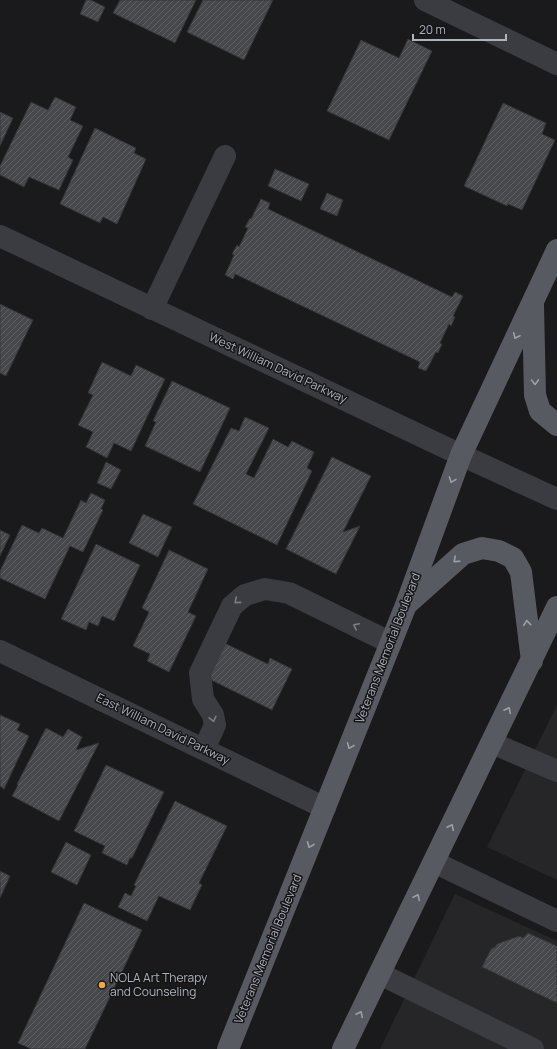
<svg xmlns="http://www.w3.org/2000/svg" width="557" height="1049" font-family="Manrope,sans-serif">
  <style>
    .built { fill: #262629 }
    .building { fill: url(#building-hatch); stroke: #343438 }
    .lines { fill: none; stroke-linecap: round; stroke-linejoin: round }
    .minor { stroke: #3b3c41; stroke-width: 22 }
    .major { stroke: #575a60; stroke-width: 22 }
    .oneway { stroke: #9ca0a9 }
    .oneway2 { stroke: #7a7d84 }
    .poi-dot { fill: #eea940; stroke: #151517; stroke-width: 1.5 }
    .labels { text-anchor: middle; stroke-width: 3; stroke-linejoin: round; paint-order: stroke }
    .street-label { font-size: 12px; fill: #adb2bb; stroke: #151517 }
    .poi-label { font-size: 12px; fill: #adb2bb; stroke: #151517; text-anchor: start }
  </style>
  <defs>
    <pattern id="building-hatch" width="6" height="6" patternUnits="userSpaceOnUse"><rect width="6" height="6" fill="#47484c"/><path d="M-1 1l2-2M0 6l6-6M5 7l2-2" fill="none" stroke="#5f6064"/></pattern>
  </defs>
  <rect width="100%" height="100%" fill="#1a1a1c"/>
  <!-- built -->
  <g class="built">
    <path d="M557,705V880L487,847Z"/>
    <path d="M455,894L557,941V1049H380Z"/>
  </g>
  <!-- building -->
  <g class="building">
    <path d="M86,0H91L105,7L98,22L80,14Z"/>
    <path d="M120,0H196L175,43L113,13Z"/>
    <path d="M203,0H273L244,60L187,32Z"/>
    <path d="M408,39L432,51L389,140L327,111L361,40L399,58Z"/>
    <path d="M55,97L76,107L70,120L83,126L68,157L73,160L59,190L29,177L24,187L0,175V166L31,102L48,110Z"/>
    <path d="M503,103L546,123L542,134L555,140L522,210L508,204L507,206L464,186Z"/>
    <path d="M0,112L13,118L0,146Z"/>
    <path d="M95,128L136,148L134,153L146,159L117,224L103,217L100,223L60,204Z"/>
    <path d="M275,169L309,184L301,201L268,186Z"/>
    <path d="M327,193L343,200L337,216L320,209Z"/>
    <path d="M261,199L270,203L268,209L452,297L455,292L463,296L453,316L455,317L451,326L449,324L440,343L442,344L438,353L436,352L426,371L418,368L420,362L235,274L233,279L225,275L234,255L232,254L237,245L239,247L248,228L245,227L250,218L251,219Z"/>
    <path d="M0,304L33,320L6,376L0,373Z"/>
    <path d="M102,362L131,376L136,365L165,379L131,451L114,443L107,458L86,447L93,432L78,425L93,395L88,393Z"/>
    <path d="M172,381L230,408L200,472L145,446L156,422L153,421Z"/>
    <path d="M245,417L269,428L246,474L254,478L273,439L288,447L292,441L314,452L307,468L312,471L277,545L193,504L231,428L239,431Z"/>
    <path d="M332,457L371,476L343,532L360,526L336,574L286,549Z"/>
    <path d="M106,462L121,470L111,489L97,483Z"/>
    <path d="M91,493L105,500L101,509L103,510L83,552L70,546L45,599L0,578V571L22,525L39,533L42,528L63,538L81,500L86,503Z"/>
    <path d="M143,514L172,527L158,557L129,543Z"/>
    <path d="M0,530L10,535L0,556Z"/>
    <path d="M96,544L140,565L114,621L102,616L98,626L89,622L86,630L61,619Z"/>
    <path d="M169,550L208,569L188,612L196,616L169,672L147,661L150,654L133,646L149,612L142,608Z"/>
    <path d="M220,641L268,664L270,658L292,669L272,710L203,676Z"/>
    <path d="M0,715L20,724L17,730L29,736L4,789L0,786Z"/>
    <path d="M46,728L63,737L68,729L82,737L76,750L99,743L59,821L12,796L18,785L17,784Z"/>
    <path d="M106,765L164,792L132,858H130L127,865L102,853L105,846L74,831Z"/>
    <path d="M175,801L227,826L199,883L202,885L190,910L159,896L147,921L118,907L125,893L131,896L136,886L134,885Z"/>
    <path d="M66,842L91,855L77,885L51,872Z"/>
    <path d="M0,871L10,876L0,898Z"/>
    <path d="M84,903L142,930L85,1049H31L18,1043Z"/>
    <path d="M528,933L557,946V1003L482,967L491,949L495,947L497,944L519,936L523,938Z"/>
  </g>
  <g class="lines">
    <!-- minor -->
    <g class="minor">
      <path d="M425,0L557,64"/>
      <path d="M0,236L461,455L557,499"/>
      <path d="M152,309L225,156"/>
      <path d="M0,651L325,808"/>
      <path d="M492,743L557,771"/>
      <path d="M204,749L215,725L213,715L203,699L200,673L232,606L245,595L265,589L289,593L391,643"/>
      <path d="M434,862L557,921"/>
      <path d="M380,974L533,1049"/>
    </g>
    <!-- major -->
    <g class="major">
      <path d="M533,306L535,395L540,411L557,425"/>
      <path d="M408,603L463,554L482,548L499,551L513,558L521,572L532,661"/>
      <path d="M228,1049L406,605L461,455L557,250"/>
      <path d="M343,1049L557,607"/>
    </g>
  </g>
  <!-- one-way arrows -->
  <defs><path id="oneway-chevron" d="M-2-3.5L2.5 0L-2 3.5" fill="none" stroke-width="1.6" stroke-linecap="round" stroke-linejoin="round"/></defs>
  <g class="oneway">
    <use href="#oneway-chevron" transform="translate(516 336) rotate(115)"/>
    <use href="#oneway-chevron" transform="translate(535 382) rotate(89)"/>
    <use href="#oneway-chevron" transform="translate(452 480) rotate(110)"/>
    <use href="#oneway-chevron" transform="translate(456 560) rotate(138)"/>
    <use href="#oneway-chevron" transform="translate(527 623) rotate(-96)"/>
    <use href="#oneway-chevron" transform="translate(508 710) rotate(-64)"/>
    <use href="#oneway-chevron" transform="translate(350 746) rotate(112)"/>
    <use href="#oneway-chevron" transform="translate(451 827) rotate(-64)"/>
    <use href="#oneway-chevron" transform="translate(310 845) rotate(112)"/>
    <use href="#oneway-chevron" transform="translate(417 897) rotate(-64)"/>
    <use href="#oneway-chevron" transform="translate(360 1014) rotate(-64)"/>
  </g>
  <g class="oneway2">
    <use href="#oneway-chevron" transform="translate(237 601) rotate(140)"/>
    <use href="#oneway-chevron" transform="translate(356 626) rotate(-154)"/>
    <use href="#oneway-chevron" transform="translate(213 719) rotate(76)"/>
  </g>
  <!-- markers -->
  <circle class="poi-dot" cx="102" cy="985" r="4"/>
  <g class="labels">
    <!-- street labels -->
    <g class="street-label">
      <text transform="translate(278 368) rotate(25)" y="4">West William David Parkway</text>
      <text transform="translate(388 648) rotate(-69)" y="4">Veterans Memorial Boulevard</text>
      <text transform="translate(163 729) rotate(26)" y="4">East William David Parkway</text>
      <text transform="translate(268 949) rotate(-68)" y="4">Veterans Memorial Boulevard</text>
    </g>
    <!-- poi labels -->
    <g class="poi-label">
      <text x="110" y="982">NOLA Art Therapy<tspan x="110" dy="14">and Counseling</tspan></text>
    </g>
  </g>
  <!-- scale -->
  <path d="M413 34v6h93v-6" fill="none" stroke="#adb2bb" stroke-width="2"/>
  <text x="419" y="34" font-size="12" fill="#adb2bb" stroke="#151517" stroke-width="3" paint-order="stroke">20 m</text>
</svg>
